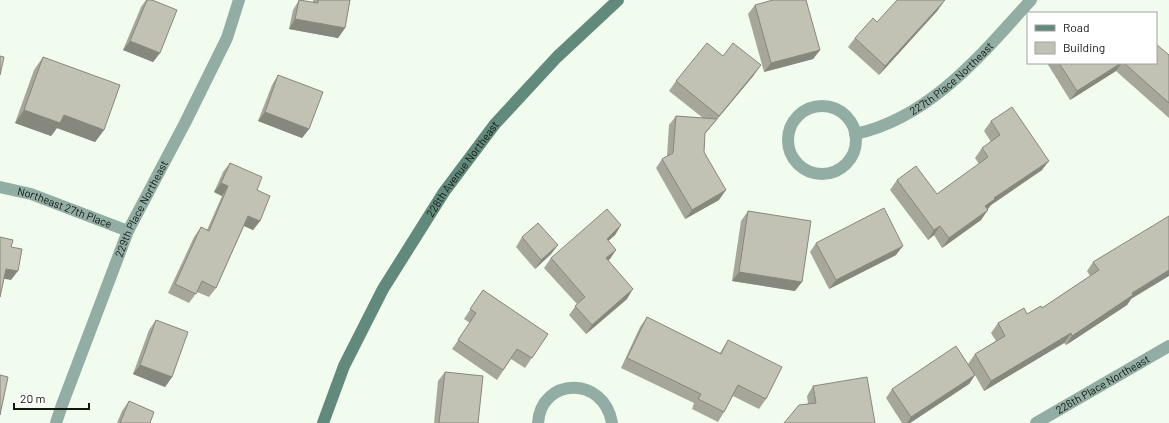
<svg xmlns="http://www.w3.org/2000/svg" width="1169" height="423" font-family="Barlow,sans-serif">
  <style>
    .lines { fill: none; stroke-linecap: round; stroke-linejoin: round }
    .street { stroke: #92aea4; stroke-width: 12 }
    .secondary { stroke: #618a7c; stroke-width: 12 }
    .wall { fill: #a6a79a }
    .shaded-wall { fill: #87887d }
    .building { fill: #c1c2b3; stroke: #87887d }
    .labels { text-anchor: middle; stroke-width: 3; stroke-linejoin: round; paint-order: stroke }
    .street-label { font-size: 11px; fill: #121611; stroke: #fff }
  </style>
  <rect width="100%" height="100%" fill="#f1fbee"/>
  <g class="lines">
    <!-- street -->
    <g class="street">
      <circle cx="822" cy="140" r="34"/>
      <path id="s1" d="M855,134C930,118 982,54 1031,0"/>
      <path id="s2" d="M0,187L31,194L128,231"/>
      <path id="s3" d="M56,423L62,405L128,231L185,123L227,38L239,0"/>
      <path d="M538,423C541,377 604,375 612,423"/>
      <path id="s4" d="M1036,423L1169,346"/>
    </g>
    <!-- secondary -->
    <path class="secondary" id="s5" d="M323,423L344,366L383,289L444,192L495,124L557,57L618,0"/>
  </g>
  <!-- wall -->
  <g class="wall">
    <path d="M146,0H152L160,53L153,62L123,50L141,7Z"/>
    <path d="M299,0L313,3V0H350L345,28L338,38L289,29L293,10Z"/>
    <path d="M755,5L820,50L813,59L764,72L748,14Z"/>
    <path d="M938,10L879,75L848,47L855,38L877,22Z"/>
    <path d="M1169,55V118L1116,71L1070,100L1047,63H1156Z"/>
    <path d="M723,56L754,75L705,134L704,152L719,200L685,219L656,168L662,159L667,156L669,125L676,116L703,118L669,91L676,81Z"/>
    <path d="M43,57L104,130L95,142L57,128L51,136L15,123L34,70Z"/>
    <path d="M278,75L309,129L302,138L258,121L272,85Z"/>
    <path d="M991,121L1042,170L991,205L987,209L981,220L942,248L934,235L928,240L890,190L897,180L937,194L979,164L975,158L982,148L991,142L984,131Z"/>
    <path d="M230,163L257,190L260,221L253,230L244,226L216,288L209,297L197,292L189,303L168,293L194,237L201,227L207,230L222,196L214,192L223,172Z"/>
    <path d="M748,211L795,291L732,281L741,221Z"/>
    <path d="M621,225L615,235L608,241L616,250L608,260L627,299L586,334L569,315L577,304L544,268L551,258Z"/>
    <path d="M522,237L558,245L551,254L535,269L516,247Z"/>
    <path d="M816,243L896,255L829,289L810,252Z"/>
    <path d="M1093,262L1131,299L1127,305L1066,345L1064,343L984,391L975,375L969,384L910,423H902L886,398L892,389L968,364L975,354L996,341L991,333L998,323L1027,314L1042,308L1090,276L1087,271Z"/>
    <path d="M483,290L548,334L525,368L511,359L497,380L452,349L470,323L464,319Z"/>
    <path d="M647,317L720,353L728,340L766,399L759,409L733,396L724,412L718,422L692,409L694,403L621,368L640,327Z"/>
    <path d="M156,320L172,377L165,387L133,374L149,330Z"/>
    <path d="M445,372L478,423H434L438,381Z"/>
    <path d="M813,386L875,423L808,404L807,396Z"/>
    <path d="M129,401L150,423H117L122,411Z"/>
  </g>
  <!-- shaded-wall -->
  <g class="shaded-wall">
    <path d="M945,0L938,10L879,75L885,66Z"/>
    <path d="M295,19L345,28L338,38L289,29Z"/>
    <path d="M130,41L160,53L153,62L123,50Z"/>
    <path d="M820,50L813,59L764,72L771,63Z"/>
    <path d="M1121,63H1122L1116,71L1070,100L1077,91Z"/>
    <path d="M761,65L754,75L712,125L719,116Z"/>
    <path d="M24,110L64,115L104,130L95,142L57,128L51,136L15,123Z"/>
    <path d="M265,112L309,129L302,138L258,121Z"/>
    <path d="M1049,161L1042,170L991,205L988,209L978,216L985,206L994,198Z"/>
    <path d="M221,183L228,186L222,196L214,192Z"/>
    <path d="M726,190L719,200L685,219L692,210Z"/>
    <path d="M988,210L981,220L942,248L949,238Z"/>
    <path d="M248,216L260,221L253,230L242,225Z"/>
    <path d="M621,225L615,235L600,248L607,239Z"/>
    <path d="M940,226L934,235L928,240L934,230Z"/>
    <path d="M558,245L551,254L535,269L541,260Z"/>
    <path d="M903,246L896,255L829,289L836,280Z"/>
    <path d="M616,250L610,259L600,268L606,258Z"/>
    <path d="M6,269L18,271L11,280L0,278Z"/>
    <path d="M1169,270V276L1131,299L1127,305L1066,345L1072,336L1132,293Z"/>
    <path d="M739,272L802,282L795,291L732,281Z"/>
    <path d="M633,289L627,299L586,334L592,325Z"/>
    <path d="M1071,333L1064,343L984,391L991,381Z"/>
    <path d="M140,365L172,377L165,387L133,374Z"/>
    <path d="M975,375L969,384L910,423H907L911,417Z"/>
  </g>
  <!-- building -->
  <g class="building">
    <path d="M147,0H152L177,10L160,53L130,41Z"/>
    <path d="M299,0L318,3V0H350L345,28L295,19Z"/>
    <path d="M773,0H806L820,50L771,63L755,5Z"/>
    <path d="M897,0H945L885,66L855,38L873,18L877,22Z"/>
    <path d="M707,43L723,56L733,43L761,65L719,116L676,81Z"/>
    <path d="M1156,44L1169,55V103L1124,63H1156Z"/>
    <path d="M0,56L4,57L0,75Z"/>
    <path d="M43,57L120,85L104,130L64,115L60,123L24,110Z"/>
    <path d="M1059,63H1121L1077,91Z"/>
    <path d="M278,75L323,92L309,129L265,112Z"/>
    <path d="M1012,107L1049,161L994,198L995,199L985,206L988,210L949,238L940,226L934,230L897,180L916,166L937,194L988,157L982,148L1000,135L991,121Z"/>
    <path d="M676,116L717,119L705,133L704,152L726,190L692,210L662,159L673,153Z"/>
    <path d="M230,163L262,177L257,190L270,196L260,221L248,216L216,288L202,281L196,294L175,284L201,227L209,231L228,186L221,183Z"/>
    <path d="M884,208L903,246L836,280L816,243Z"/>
    <path d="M607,209L621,225L607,239L616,250L606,258L633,289L592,325L575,306L585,297L551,258Z"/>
    <path d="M748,211L811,221L802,282L739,272Z"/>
    <path d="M1169,216V270L1132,293L1133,295L1072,336L1071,333L991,381L975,354L1005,336L998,323L1024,308L1027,314L1041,306L1042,308L1099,270L1093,262Z"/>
    <path d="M538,223L558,245L541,260L522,237Z"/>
    <path d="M0,237L13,240L11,247L22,249L18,271L6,269L0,297Z"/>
    <path d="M483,290L548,334L532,358L517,349L503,370L458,340L476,313L470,309Z"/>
    <path d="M647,317L721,354L728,340L782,367L766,399L738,385L724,412L698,399L701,394L627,358Z"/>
    <path d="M156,320L188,332L172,377L140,365Z"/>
    <path d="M956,346L975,375L911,417L892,389Z"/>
    <path d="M445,372L483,376L478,423H439Z"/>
    <path d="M0,375L8,377L0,415Z"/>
    <path d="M867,377L875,423H784L799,405L816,403L813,386Z"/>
    <path d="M129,401L154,412L150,423H120Z"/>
  </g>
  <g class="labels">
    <!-- street labels -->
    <g class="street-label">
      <text dy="4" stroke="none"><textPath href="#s1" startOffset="113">227th Place Northeast</textPath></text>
      <text dy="4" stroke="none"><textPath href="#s5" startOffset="291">228th Avenue Northeast</textPath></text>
      <text dy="4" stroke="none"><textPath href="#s2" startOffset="68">Northeast 27th Place</textPath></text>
      <text dy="4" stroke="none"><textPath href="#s3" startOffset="231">229th Place Northeast</textPath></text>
      <text dy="4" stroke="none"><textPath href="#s4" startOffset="77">226th Place Northeast</textPath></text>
    </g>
  </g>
  <!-- legend -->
  <rect x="1027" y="12" width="130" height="52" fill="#ffffff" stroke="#a0a2a0"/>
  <rect x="1035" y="25" width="20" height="6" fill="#618a7c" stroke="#a0a2a0"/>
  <text x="1063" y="32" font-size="12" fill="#121611">Road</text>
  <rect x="1035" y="42" width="20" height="12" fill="#c1c2b3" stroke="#a0a2a0"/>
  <text x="1063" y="52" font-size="12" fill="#121611">Building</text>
  <!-- scale -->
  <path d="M14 403v6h75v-6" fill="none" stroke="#121611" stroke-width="2"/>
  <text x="20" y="403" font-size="12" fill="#121611" stroke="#ffffff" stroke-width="3" paint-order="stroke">20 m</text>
</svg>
